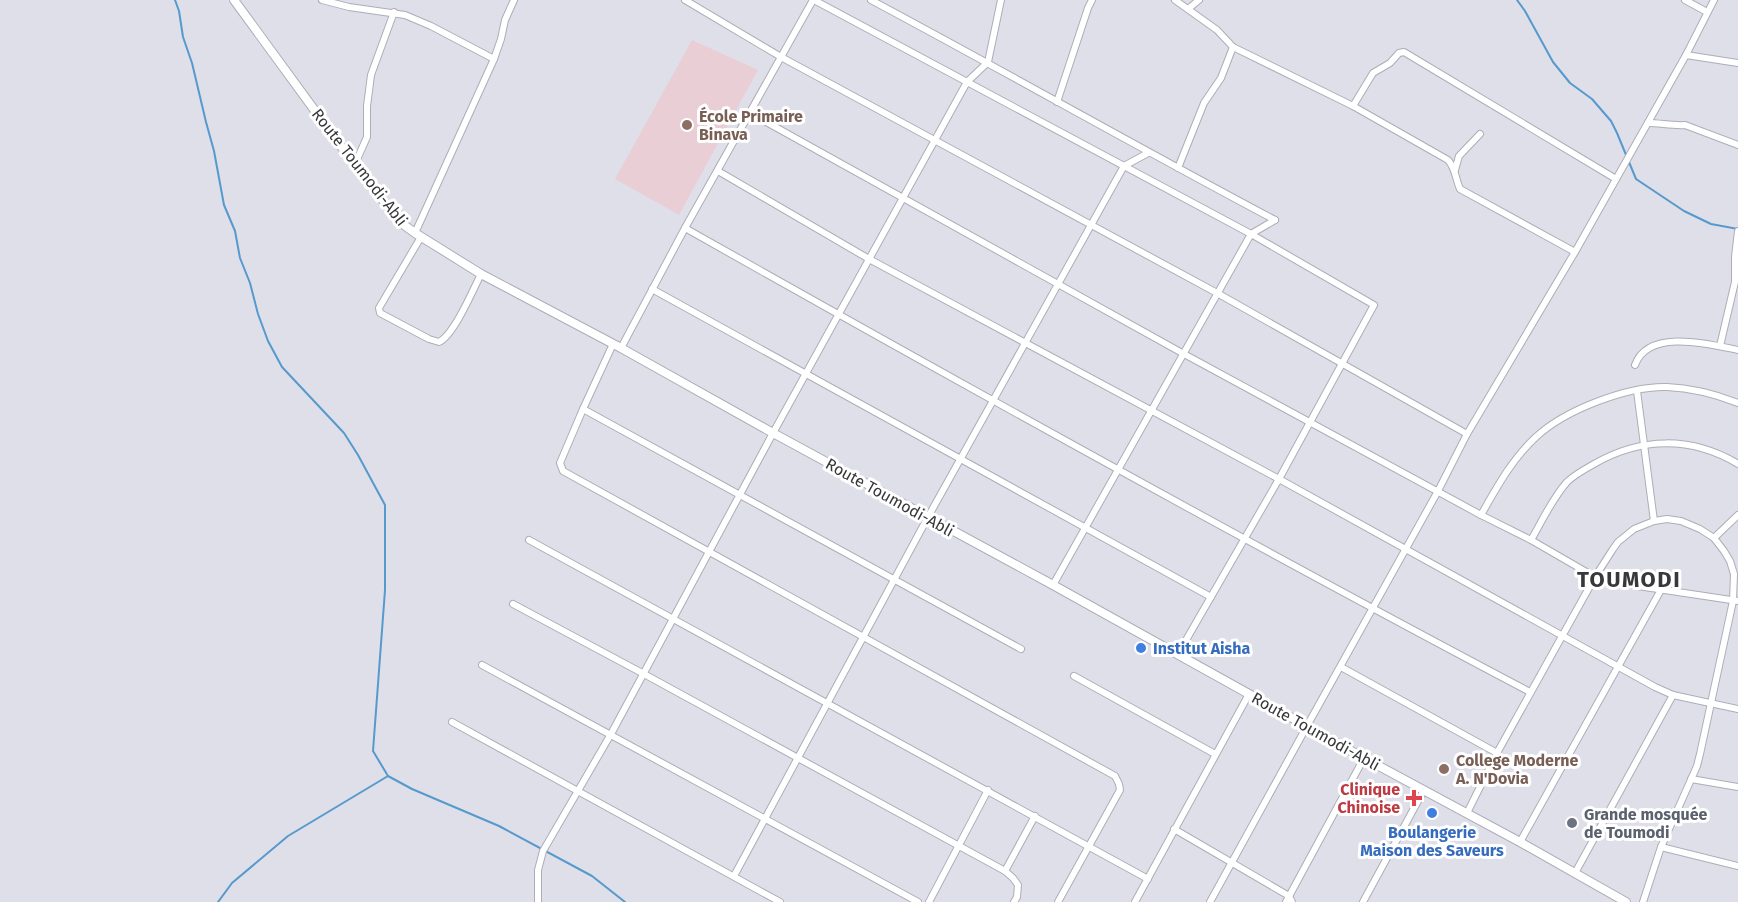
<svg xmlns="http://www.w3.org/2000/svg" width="1738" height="902" font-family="'Fira Sans',sans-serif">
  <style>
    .education { fill: #e9cfd5 }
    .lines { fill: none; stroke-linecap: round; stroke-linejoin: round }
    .stream { stroke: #5699cc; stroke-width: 2 }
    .street-casing { stroke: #adadb8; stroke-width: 8 }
    .secondary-casing { stroke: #adadb8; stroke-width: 10 }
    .street { stroke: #fff; stroke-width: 6 }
    .secondary { stroke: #fff; stroke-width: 8 }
    .education-dot { fill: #8d6e63; stroke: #fff; stroke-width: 2 }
    .shop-dot { fill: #3f7fe0; stroke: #fff; stroke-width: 2 }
    .health-dot { fill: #e0444e; stroke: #fff; stroke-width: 2 }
    .worship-dot { fill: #6b7280; stroke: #fff; stroke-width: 2 }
    .labels { text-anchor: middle; stroke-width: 6; stroke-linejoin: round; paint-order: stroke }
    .education-label { font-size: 16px; font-weight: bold; fill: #785e54; stroke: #fff; text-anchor: start }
    .street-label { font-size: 16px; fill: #38383c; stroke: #fff }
    .shop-label { font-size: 16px; font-weight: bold; fill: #366cbe; stroke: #fff; text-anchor: start }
    .health-label { font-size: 16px; font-weight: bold; fill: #be3a42; stroke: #fff; text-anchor: end }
    .worship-label { font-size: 16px; font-weight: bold; fill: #5b616d; stroke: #fff; text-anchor: start }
    .district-label { font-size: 22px; font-weight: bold; letter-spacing: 1.5px; fill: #38383c; stroke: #fff }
  </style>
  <rect width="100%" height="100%" fill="#dfdfea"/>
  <!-- education -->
  <path class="education" d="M692,40L758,70L679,215L615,179Z"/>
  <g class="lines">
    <!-- stream -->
    <g class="stream">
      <path d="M175,0L179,11L183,37L192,63L206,122L214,151L224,205L235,231L240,258L250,283L258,314L268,341L282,367L344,433L358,455L385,505V590L373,751L388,776L412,789L499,826L592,876L625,902"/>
      <path d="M1517,0L1525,11L1553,62L1570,83L1592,99L1611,121L1617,133L1636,179L1684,211L1711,224L1738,229"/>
      <path d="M218,902L232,883L288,836L388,776"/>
    </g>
    <!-- street casing -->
    <g class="street-casing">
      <g id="street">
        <path d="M322,0L349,7L405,15L431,26L494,59"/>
        <path d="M685,0L781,57L1217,293L1467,434"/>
        <path d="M814,0L1251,234L1374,305L1279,479L1178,654"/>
        <path d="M871,0C1006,72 1139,148 1275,220"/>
        <path d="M1175,0L1217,30L1233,47L1353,106L1448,160C1456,169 1455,178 1460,189L1575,252"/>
        <path d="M1685,0L1707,12"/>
        <path d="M1188,9L1199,0"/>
        <path d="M1686,55L1738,63"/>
        <path d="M1057,102L1088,8L1092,0"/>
        <path d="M1353,106L1373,73L1390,63L1399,53L1404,52L1616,179"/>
        <path d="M750,113L1184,354L1481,515L1531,540L1595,577L1638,586L1738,601"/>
        <path d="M1648,123C1660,123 1673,126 1685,125L1738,145"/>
        <path d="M355,164L367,137V106L371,75L394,12"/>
        <path d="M1178,168L1204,103L1221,78L1233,47"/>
        <path d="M1455,170L1459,156L1480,134"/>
        <path d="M718,171L869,259L1279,479L1655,687L1673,695L1738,709"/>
        <path d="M685,228C965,386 1246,542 1530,692"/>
        <path d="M415,233L494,59L501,39L505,20L514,0"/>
        <path d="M421,237L379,308L380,313L429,339L439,342C454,335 473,290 481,274"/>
        <path d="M652,289L1211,597"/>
        <path d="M613,344L583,409L560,463L563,471L1115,776L1119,784L1120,790L1058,902"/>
        <path d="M1720,346L1735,282V257L1738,231"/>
        <path d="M621,348L685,228L813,0"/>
        <path d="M1635,365C1648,328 1709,344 1738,350"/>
        <path d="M1637,391L1654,521"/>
        <path d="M583,409L1021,649"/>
        <path d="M1481,515C1497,487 1512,459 1536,437C1565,410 1627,386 1667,387C1691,388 1715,394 1738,403"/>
        <path d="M1714,538L1738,515"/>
        <path d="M529,540L1148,879"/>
        <path d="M1531,540C1542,521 1552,499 1567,482C1574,475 1585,469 1594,464C1641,437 1691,436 1738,464"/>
        <path d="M1053,585L1251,234L1275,220"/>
        <path d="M513,604L644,674L1005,871L1013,878L1018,885L1017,897L1014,902"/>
        <path d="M482,665L918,902"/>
        <path d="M1341,667L1497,753"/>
        <path d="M1074,676L1215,754"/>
        <path d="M452,722L780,902"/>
        <path d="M1691,779L1738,787"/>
        <path d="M1467,813L1497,753L1595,577L1613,549L1618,542L1634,529L1654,521L1667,519L1681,521L1700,529L1714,538L1724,551L1730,561L1734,574L1733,601L1700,754L1697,766L1661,847L1643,902"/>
        <path d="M1174,829L1289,896L1292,902"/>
        <path d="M1520,842L1662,588"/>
        <path d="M1661,847L1738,866"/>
        <path d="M1005,871L1035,816"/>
        <path d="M1575,873L1673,695"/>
        <path d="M734,876L928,517L1124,166L1148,153"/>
        <path d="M538,902V870L543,851L611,734L773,433L967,82L988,62L1001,0"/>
        <path d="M929,902L988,790"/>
        <path d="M1135,902L1249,694"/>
        <path d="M1210,902L1307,726L1438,491L1467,434L1575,252L1686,55L1714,0"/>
        <path d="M1286,902L1364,758"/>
        <path d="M1363,902L1424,790"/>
      </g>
    </g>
    <!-- secondary casing -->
    <g class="secondary-casing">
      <path id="secondary" d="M234,0L340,145L393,213L404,225L415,233L481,274L621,348L773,433L1053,585L1364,758L1520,842L1626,902"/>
    </g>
    <!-- street -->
    <use href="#street" class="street"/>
    <!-- secondary -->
    <use href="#secondary" class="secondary"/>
  </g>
  <!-- markers -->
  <g class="education-dot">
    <circle cx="687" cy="125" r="6"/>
    <circle cx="1444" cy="769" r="6"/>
  </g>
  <g class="shop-dot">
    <circle cx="1141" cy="648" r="6"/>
    <circle cx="1432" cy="813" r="6"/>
  </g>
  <path class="health-dot" d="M1411 789h6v6h6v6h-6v6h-6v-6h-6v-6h6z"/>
  <circle class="worship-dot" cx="1572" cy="823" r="6"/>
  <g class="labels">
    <!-- education labels -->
    <g class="education-label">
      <text x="699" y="122">École Primaire<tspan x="699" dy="18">Binava</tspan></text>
      <text x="1456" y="766">College Moderne<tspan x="1456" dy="18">A. N'Dovia</tspan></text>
    </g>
    <!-- street labels -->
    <g class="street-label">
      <text transform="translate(360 167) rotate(52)" y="6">Route Toumodi-Abli</text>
      <text transform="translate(890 497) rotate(29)" y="6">Route Toumodi-Abli</text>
      <text transform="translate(1316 731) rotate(29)" y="6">Route Toumodi-Abli</text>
    </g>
    <!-- shop labels -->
    <g class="shop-label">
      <text x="1153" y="654">Institut Aisha</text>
      <text x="1432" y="838" text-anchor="middle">Boulangerie<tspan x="1432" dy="18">Maison des Saveurs</tspan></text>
    </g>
    <!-- health labels -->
    <g class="health-label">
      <text x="1400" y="795">Clinique<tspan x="1400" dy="18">Chinoise</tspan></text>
    </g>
    <!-- worship labels -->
    <g class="worship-label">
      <text x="1584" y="820">Grande mosquée<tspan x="1584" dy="18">de Toumodi</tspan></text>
    </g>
    <!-- district labels -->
    <g class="district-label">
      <text x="1629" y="587">TOUMODI</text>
    </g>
  </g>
</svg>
